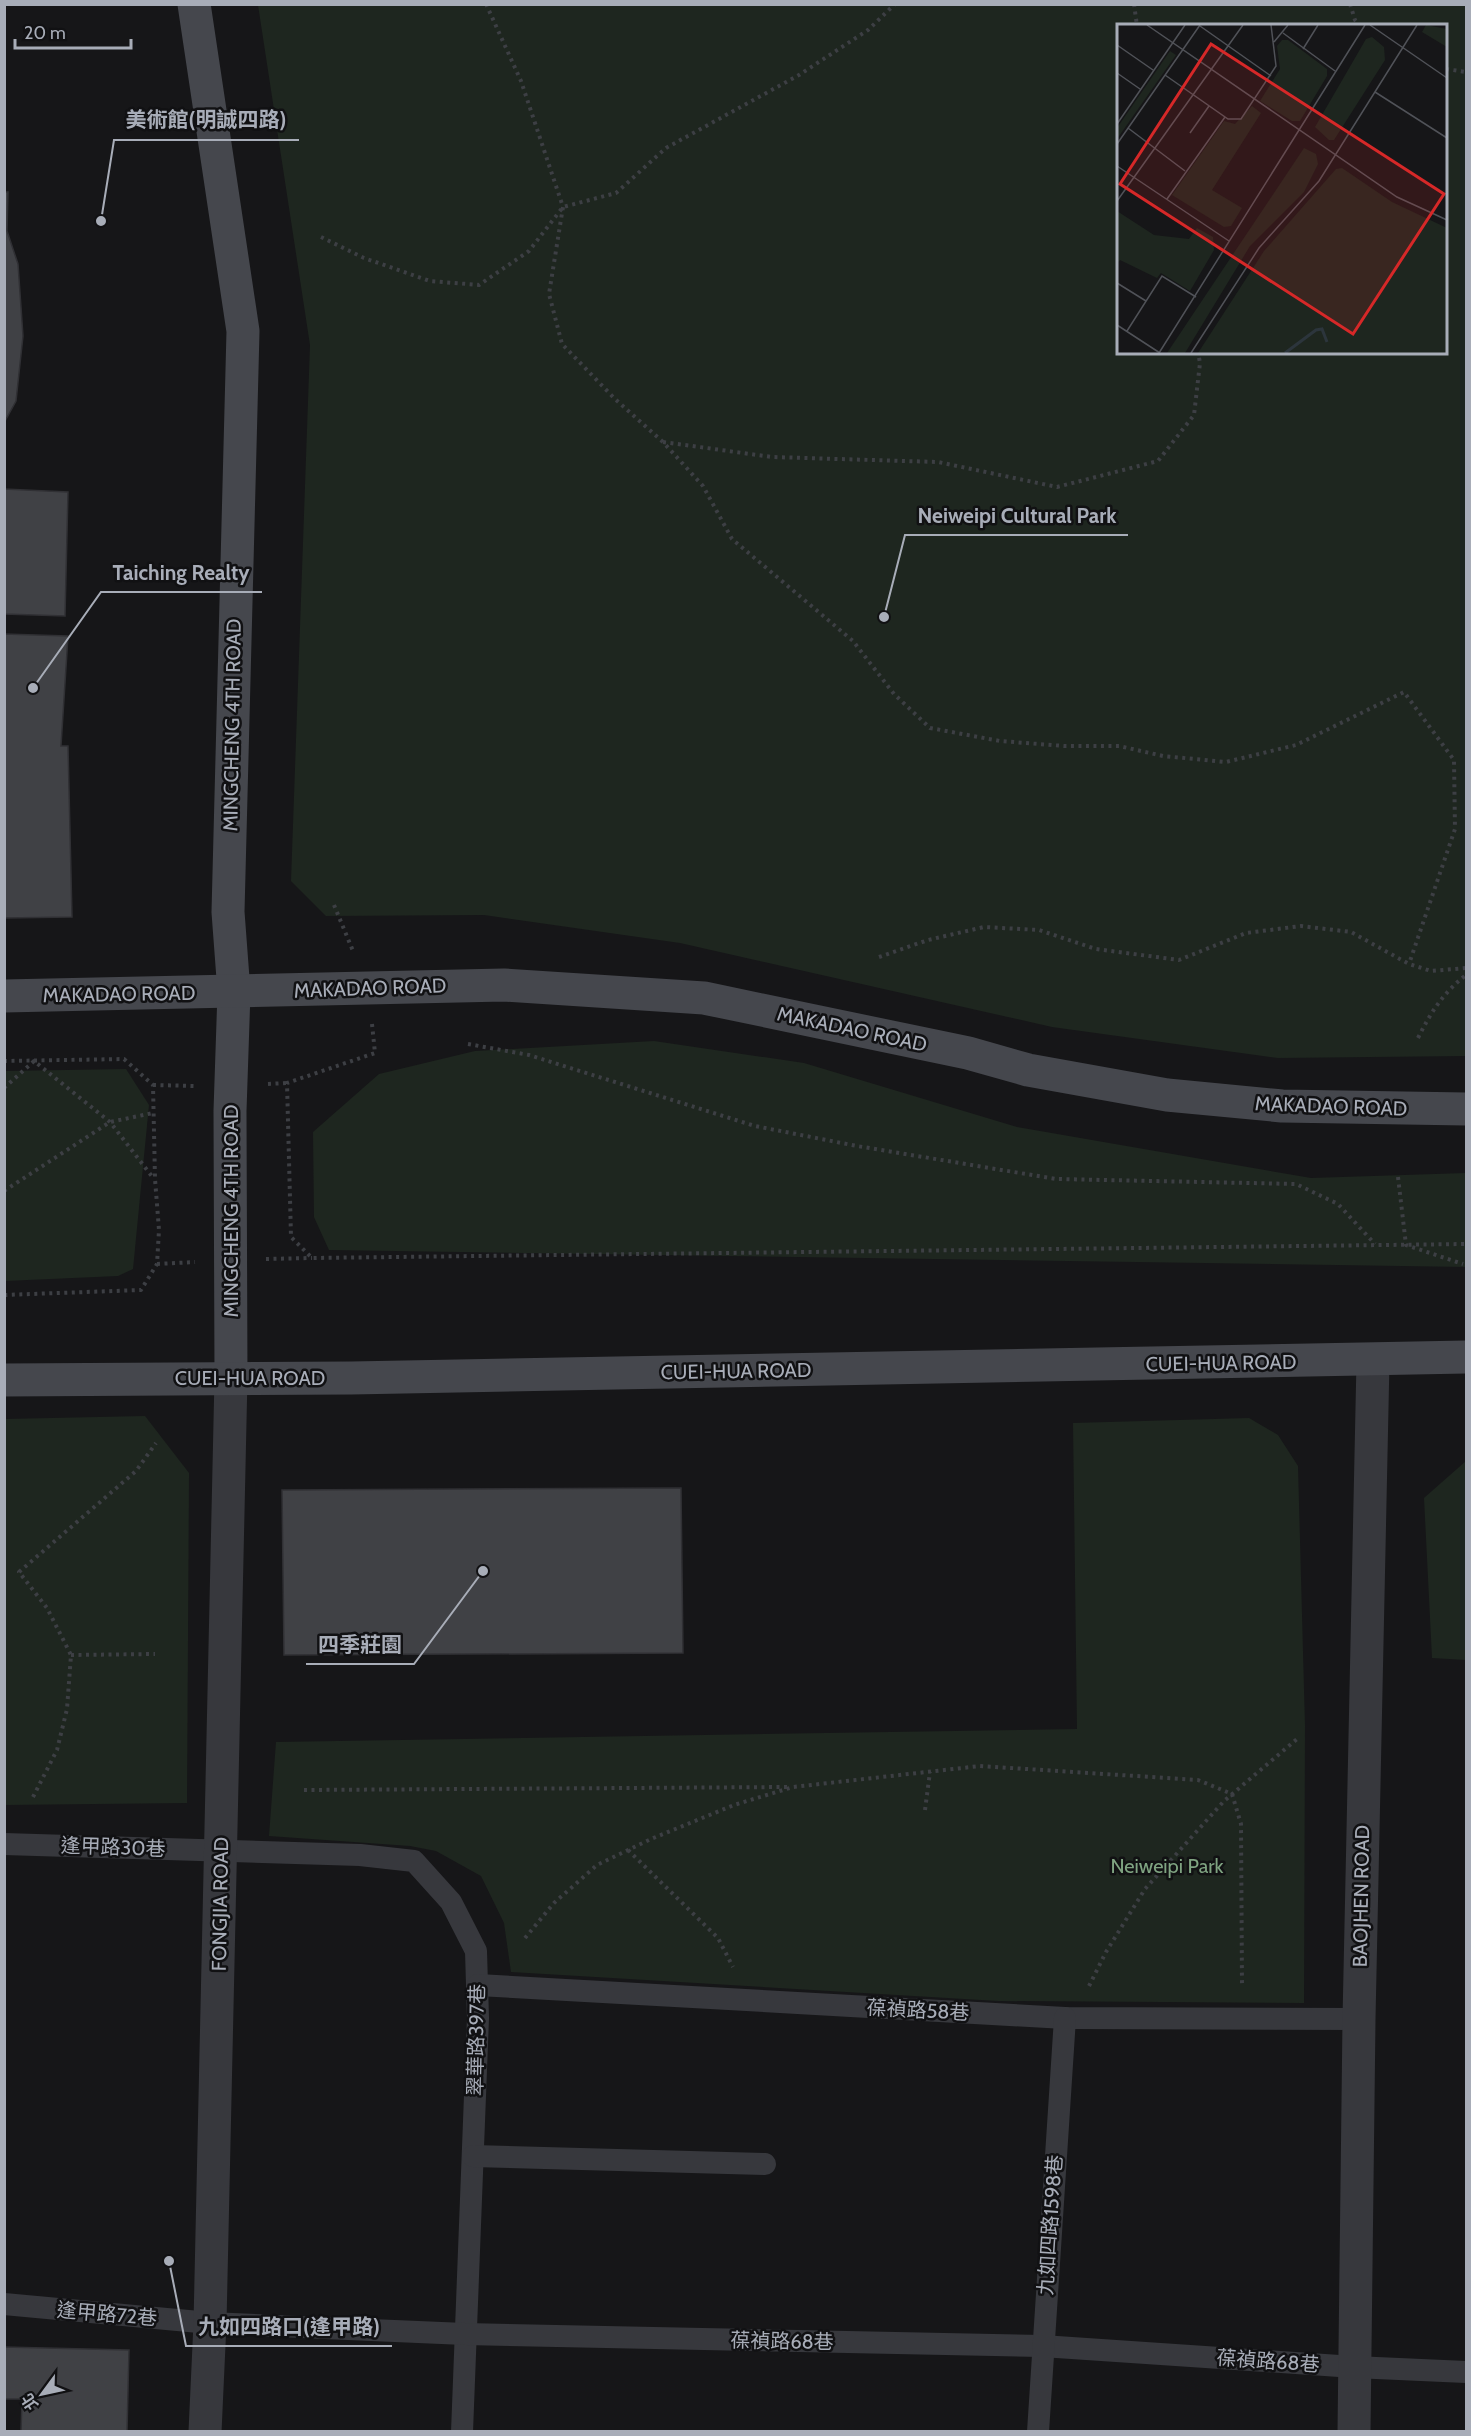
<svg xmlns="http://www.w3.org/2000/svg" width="1471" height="2436" font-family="Cabin,'Noto Sans TC',sans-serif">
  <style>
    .green { fill: #1e261f; fill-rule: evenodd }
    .building { fill: #404145; stroke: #303034; stroke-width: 1.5 }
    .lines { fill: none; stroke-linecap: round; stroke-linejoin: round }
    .path { stroke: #3d3f44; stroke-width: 4; stroke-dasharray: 3 4.5; stroke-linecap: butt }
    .lane { stroke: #37383d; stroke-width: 22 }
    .street { stroke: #37383d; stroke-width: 33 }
    .secondary { stroke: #45474d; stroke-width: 33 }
    .labels { text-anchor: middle; stroke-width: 5; stroke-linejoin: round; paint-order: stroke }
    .street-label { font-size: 20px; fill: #a8adb8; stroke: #111113 }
    .park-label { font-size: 20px; fill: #7fa381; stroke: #111113 }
    .inset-river { fill: none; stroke: #2c353c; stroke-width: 3 }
    .inset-road { fill: none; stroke: #505258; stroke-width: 1.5 }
    .view { fill: #d62828; fill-opacity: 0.15; stroke: #d62828; stroke-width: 3 }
    .inset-edge { fill: none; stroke: #a8adb8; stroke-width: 3 }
    .leader { fill: none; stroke: #a8adb8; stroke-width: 2 }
    .callout-dot { fill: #a8adb8; stroke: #111113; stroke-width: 2 }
    .callout-label { font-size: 21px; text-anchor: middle; font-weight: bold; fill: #a8adb8; stroke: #111113; stroke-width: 5; stroke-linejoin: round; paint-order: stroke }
  </style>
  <rect width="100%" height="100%" fill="#161618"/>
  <!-- green -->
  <g class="green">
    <path d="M258,5H1466V1056L1278,1058L1052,1027L680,943L484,915L326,916L291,881L310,345ZM1118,26H1446V352H1118Z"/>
    <path d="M654,1041L804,1063L1017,1127L1311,1178L1466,1173V1267L329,1250L314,1217L313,1132L379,1074L475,1051Z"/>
    <path d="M126,1069L149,1105L133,1269L118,1276L5,1281V1071Z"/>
    <path d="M145,1416L189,1473L187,1803L5,1805V1419Z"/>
    <path d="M1249,1418L1278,1435L1298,1466L1305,1726L1304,2003L998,2001L511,1972L504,1923L481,1876L436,1851L410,1846L269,1836L276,1742L1077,1729L1073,1423Z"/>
    <path d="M1466,1461V1660L1432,1658L1424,1498Z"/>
  </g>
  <!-- building -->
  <g class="building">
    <path d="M4,192H8L7,231L18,264L23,336L16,401L4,423Z"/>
    <path d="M4,489L68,492L65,616L4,614Z"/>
    <path d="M4,634L68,636L61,746H68L72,917L4,918Z"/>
    <path d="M681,1488L683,1653L284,1655L282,1490Z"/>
    <path d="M4,2347L129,2350L127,2432H21L22,2399H4Z"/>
  </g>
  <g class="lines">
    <!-- path -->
    <g class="path">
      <path d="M486,4L521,81L563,207L549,294L562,344L614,398L663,442L703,486L732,539L853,641L894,694L930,728L1000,741L1064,746H1119L1163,756L1226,762L1296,745L1404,692L1454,760L1455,829L1409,964"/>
      <path d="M1134,4L1137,26"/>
      <path d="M1350,4L1355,20L1361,26"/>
      <path d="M1446,69L1466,72"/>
      <path d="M321,237L364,258L430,281L479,285L529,251L563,207L616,193L666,148L799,75L868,30L895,4"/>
      <path d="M663,442L772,457L938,462L1057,487L1158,461L1194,415L1200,363L1198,352"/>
      <path d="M334,905L353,951"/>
      <path d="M879,957L928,940L984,927L1039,930L1096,949L1179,960L1246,933L1301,926L1351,932L1409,964L1431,971L1466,968"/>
      <path d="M372,1024L375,1053L287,1083L291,1237L312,1258L1466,1244"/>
      <path d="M1418,1038C1431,1012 1443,993 1466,975"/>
      <path d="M468,1044L529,1055L755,1126L857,1146L1056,1179L1296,1184L1338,1204L1375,1244"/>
      <path d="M4,1061L124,1059L153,1085L155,1179L159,1230L157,1264L141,1290L4,1295"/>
      <path d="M268,1084L287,1083"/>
      <path d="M153,1085L194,1086"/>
      <path d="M4,1088L34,1061L110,1122L154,1179"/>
      <path d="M1398,1177L1406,1245L1463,1264"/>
      <path d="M4,1191L110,1122L153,1113"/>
      <path d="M266,1259L312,1258"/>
      <path d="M157,1264L195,1262"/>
      <path d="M71,1655L155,1654"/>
      <path d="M304,1790L789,1787"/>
      <path d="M33,1797L57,1750L67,1709L71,1655L47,1608L19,1572L136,1471L156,1443"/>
      <path d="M925,1810L930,1772"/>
      <path d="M628,1850L718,1938L733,1967"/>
      <path d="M525,1938L554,1903L597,1865L651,1839L734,1805L793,1787L980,1766L1198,1780L1232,1794L1241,1824L1242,1987"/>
      <path d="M1089,1986L1106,1952L1145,1889L1224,1801L1297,1739"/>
    </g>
    <!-- lane -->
    <g class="lane">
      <path d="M4,1844L360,1855L414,1861L451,1902L476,1951L478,2018L462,2432"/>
      <path d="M478,1985L1065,2018L1359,2019"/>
      <path d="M473,2156L765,2164"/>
      <path d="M4,2304L210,2323L465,2334L1042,2346L1354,2367L1466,2372"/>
      <path d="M1038,2432L1065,2018"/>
    </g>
    <!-- street -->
    <g class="street">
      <path d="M205,2432L210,2323L231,1377"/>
      <path d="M1354,2432L1359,2019L1373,1361"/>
    </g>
    <!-- secondary -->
    <g class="secondary">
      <path d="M194,4L243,331L228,912L234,992L230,1111L231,1377"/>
      <path d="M4,996L504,985L704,998L968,1053L1028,1070L1167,1095L1282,1106L1466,1109"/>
      <path d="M4,1380L351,1378L1466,1357"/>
    </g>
  </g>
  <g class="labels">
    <!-- street labels -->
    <g class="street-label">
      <text transform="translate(232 725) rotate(-89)" y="7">MINGCHENG 4TH ROAD</text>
      <text transform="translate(370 988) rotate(-2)" y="7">MAKADAO ROAD</text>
      <text transform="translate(119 994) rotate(-1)" y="7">MAKADAO ROAD</text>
      <text transform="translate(852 1029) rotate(12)" y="7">MAKADAO ROAD</text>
      <text transform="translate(1331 1106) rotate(2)" y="7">MAKADAO ROAD</text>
      <text transform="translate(231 1211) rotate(-90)" y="7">MINGCHENG 4TH ROAD</text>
      <text transform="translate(1221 1363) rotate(-1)" y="7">CUEI-HUA ROAD</text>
      <text transform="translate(736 1371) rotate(-1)" y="7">CUEI-HUA ROAD</text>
      <text x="250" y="1385">CUEI-HUA ROAD</text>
      <text transform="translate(113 1847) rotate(2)" y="7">逢甲路30巷</text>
      <text transform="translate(1361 1896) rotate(-89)" y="7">BAOJHEN ROAD</text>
      <text transform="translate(220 1904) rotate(-89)" y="7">FONGJIA ROAD</text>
      <text transform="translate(918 2010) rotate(3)" y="7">葆禎路58巷</text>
      <text transform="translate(476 2040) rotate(-89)" y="7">翠華路397巷</text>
      <text transform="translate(1050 2225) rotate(-86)" y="7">九如四路1598巷</text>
      <text transform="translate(107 2314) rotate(5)" y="7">逢甲路72巷</text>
      <text transform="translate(782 2341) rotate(1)" y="7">葆禎路68巷</text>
      <text transform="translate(1268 2361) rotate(4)" y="7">葆禎路68巷</text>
    </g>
    <!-- park labels -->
    <g class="park-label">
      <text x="1167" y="1873">Neiweipi Park</text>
    </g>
  </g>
  <!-- overview -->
  <g transform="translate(1117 24)">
    <rect width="330" height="330" fill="#161618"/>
    <path d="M309,1L330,5V23L305,8ZM255,13L267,23L268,36L217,116H212L198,103L249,15ZM165,16H171L210,45V52L183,97H175L143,77L163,45L160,22ZM53,27L59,31L0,115V104ZM135,82L144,89L95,166L125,184L114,202L107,203L55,171L107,97L118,100ZM187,124L199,130L201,140L187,168L133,222L68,329H50ZM225,144L275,178L330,204V329H81L147,227L219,145ZM0,187L37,211L72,215L80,204L96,213L97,226L73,267L44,249L40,254L3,236L0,239Z" fill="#1e261f"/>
    <path class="inset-river" d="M168,329L199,306L205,305L210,318"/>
    <path class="inset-road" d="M30,1L280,173L330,196M253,1L330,54M83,2L154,52M166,9L218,47M157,18L171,1M0,21L36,46M186,25L201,1M0,49L23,65M48,51L111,95H124L159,42L154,1M258,68L330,114M0,100L68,1M11,104L68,147M73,109L92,82M0,120L83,1M0,142L112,217M50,175L108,93M0,177L126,1M0,259L29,277M0,301L43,329M10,307L45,252L79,273M42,329L248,1M74,329L142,224L202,157L300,1"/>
    <path class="view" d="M94,20L327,170L236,310L3,160Z"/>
    <rect width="330" height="330" class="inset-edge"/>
  </g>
  <!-- callouts -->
  <path class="leader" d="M101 221L114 140H299M884 617L905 535H1128M33 688L101 592H262M483 1571L414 1664H306M169 2261L186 2346H392"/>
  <g class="callout-dot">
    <circle cx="101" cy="221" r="6"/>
    <circle cx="884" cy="617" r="6"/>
    <circle cx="33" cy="688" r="6"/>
    <circle cx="483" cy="1571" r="6"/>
    <circle cx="169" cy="2261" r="6"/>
  </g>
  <g class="callout-label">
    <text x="206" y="127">美術館(明誠四路)</text>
    <text x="1017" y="523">Neiweipi Cultural Park</text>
    <text x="181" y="580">Taiching Realty</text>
    <text x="360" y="1652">四季莊園</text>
    <text x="289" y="2334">九如四路口(逢甲路)</text>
  </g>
  <!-- border -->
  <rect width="1471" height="2436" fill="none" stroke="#a8adb8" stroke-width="12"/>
  <!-- north arrow -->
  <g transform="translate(42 2394) rotate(237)" stroke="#111113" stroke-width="4.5" paint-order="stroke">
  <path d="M0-4.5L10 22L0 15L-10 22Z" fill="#a8adb8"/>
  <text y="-9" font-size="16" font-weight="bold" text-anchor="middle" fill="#a8adb8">北</text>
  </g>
  <!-- scale -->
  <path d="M15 39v9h116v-9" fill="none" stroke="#a8adb8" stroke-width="3"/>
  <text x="24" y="39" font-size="18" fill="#a8adb8" stroke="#111113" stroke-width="4.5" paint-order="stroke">20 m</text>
</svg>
